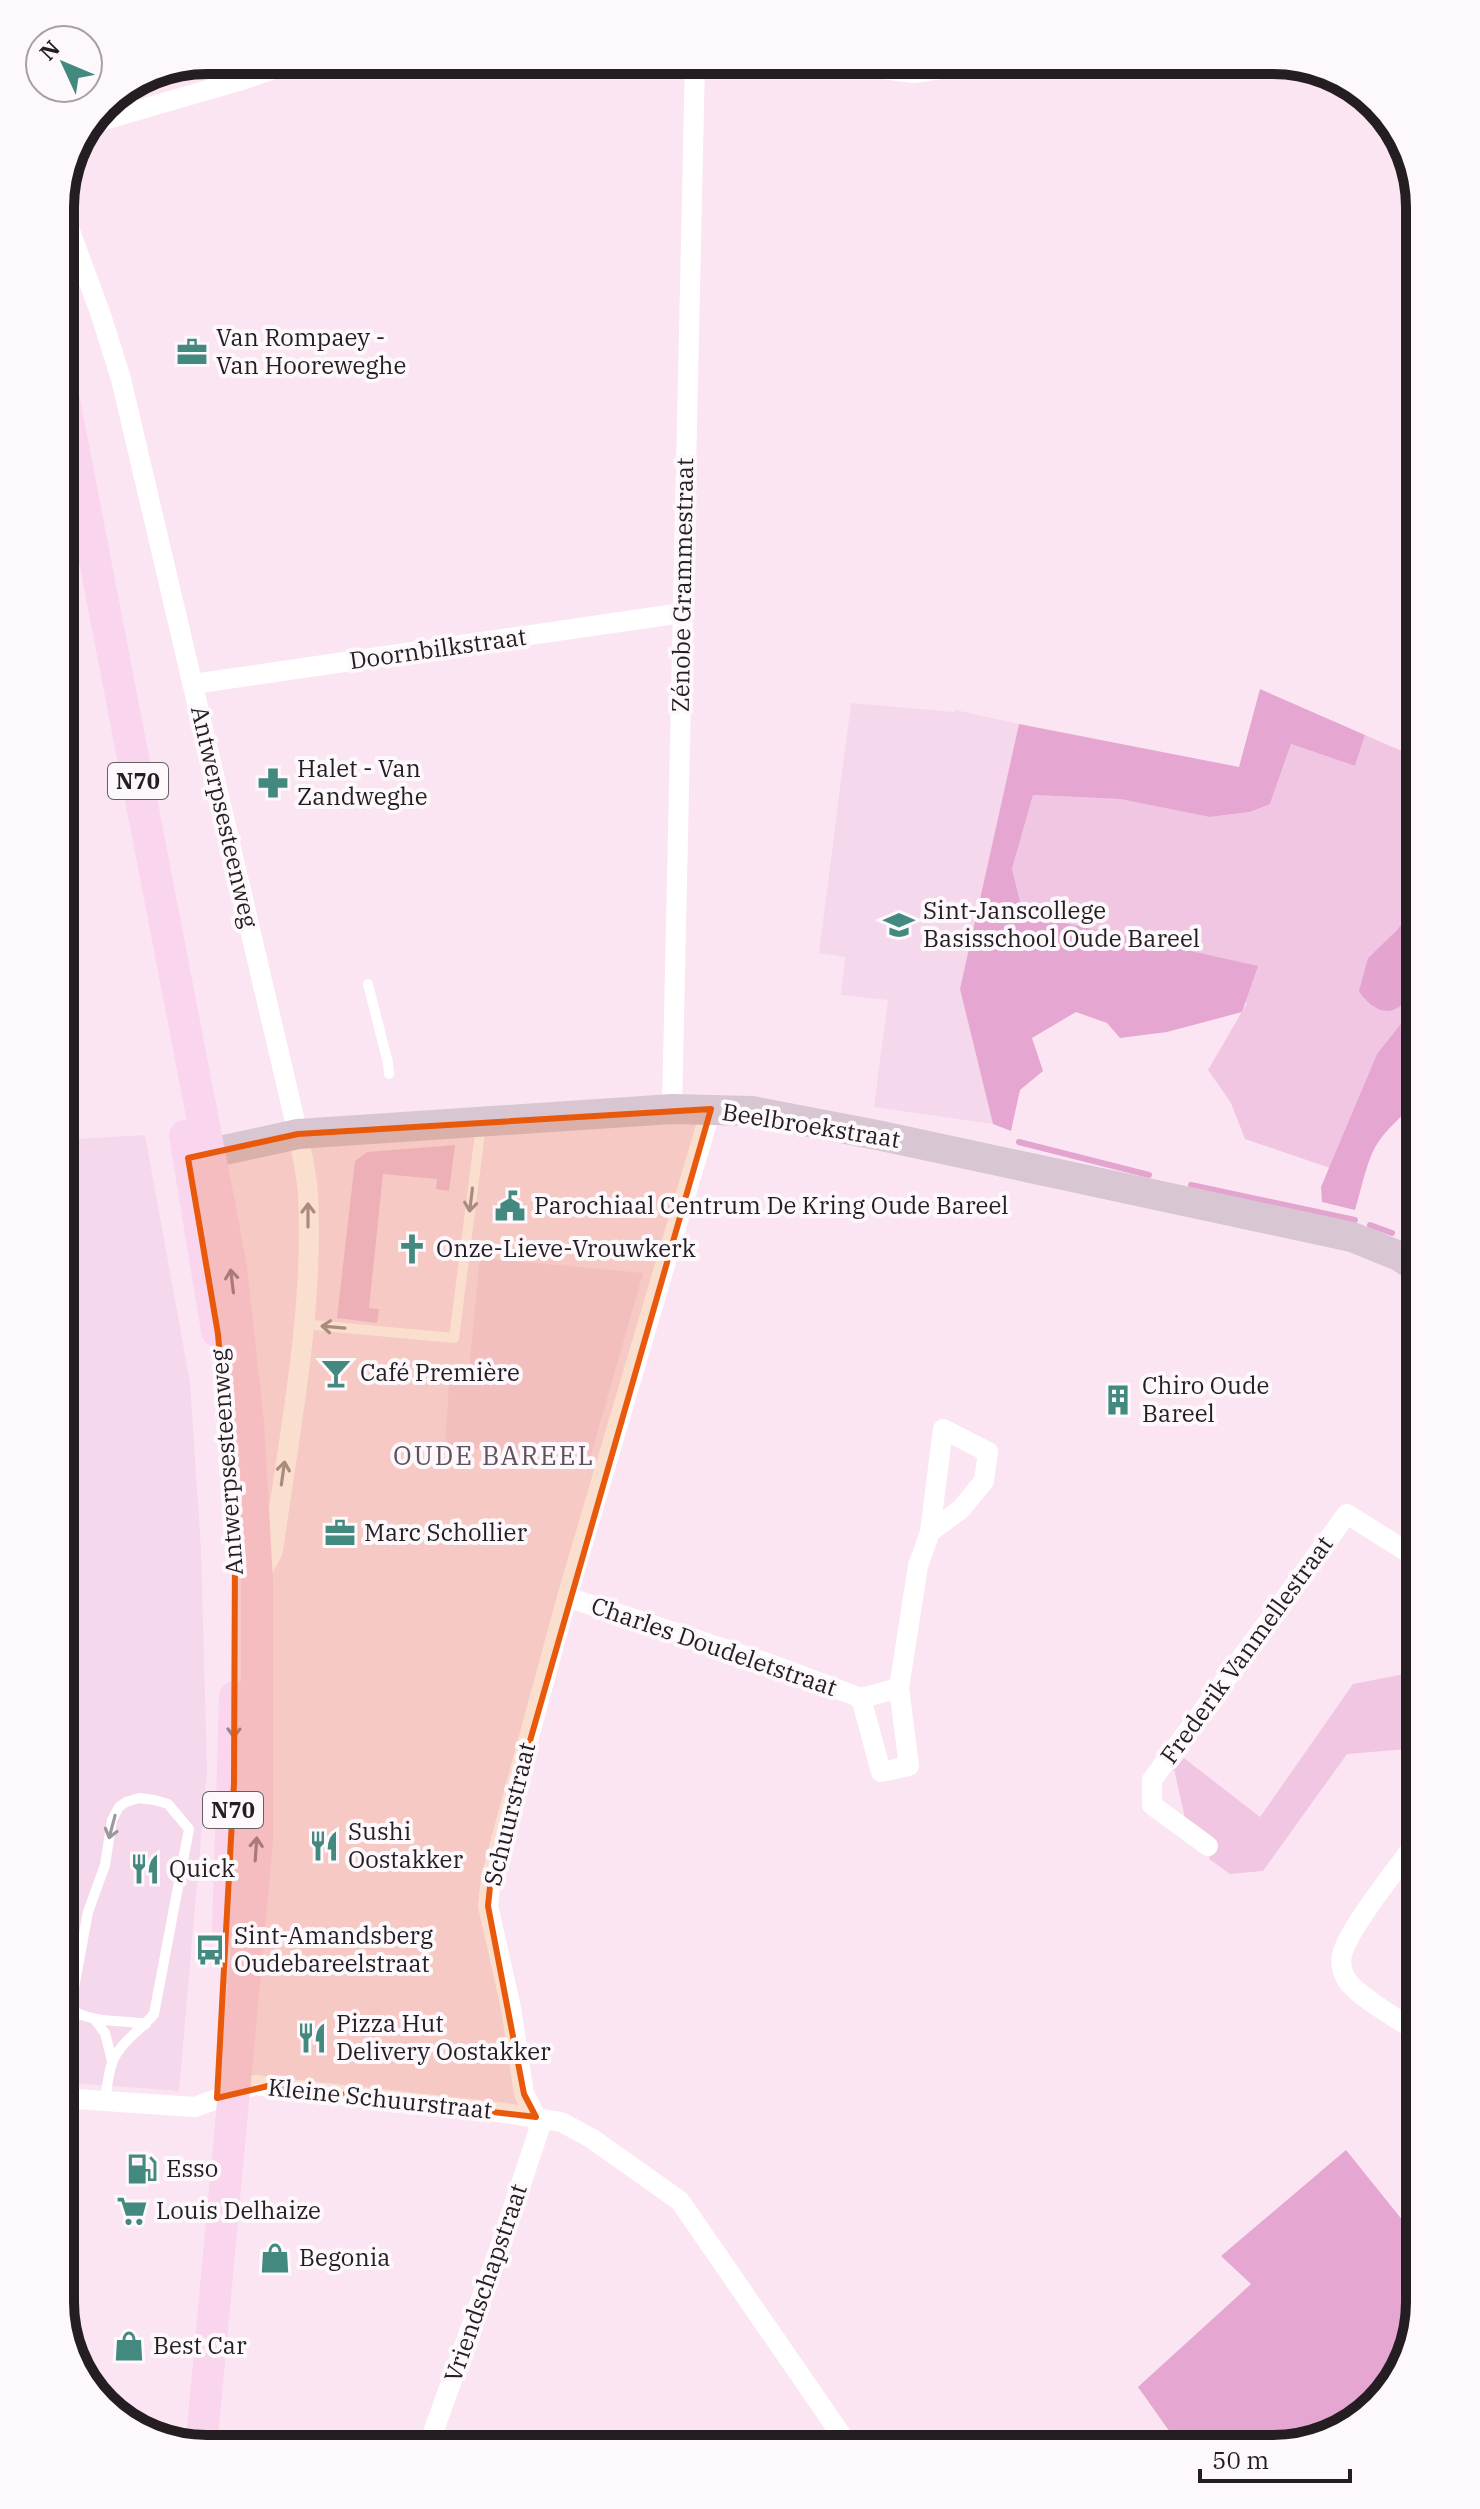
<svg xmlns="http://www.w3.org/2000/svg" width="1480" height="2509" font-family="'IBM Plex Serif',serif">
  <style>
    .built { fill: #f5d8eb }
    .green { fill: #f1c6e3 }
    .forest { fill: #e5a6d1 }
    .water { fill: #e3a4cf }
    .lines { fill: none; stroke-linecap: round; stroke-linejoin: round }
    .stream { stroke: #e3a4cf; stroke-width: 6 }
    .lane { stroke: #fff; stroke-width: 10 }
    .street { stroke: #fff; stroke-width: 20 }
    .secondary { stroke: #d8c7d2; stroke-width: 30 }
    .primary { stroke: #fad6ee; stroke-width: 32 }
    .oneway { stroke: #9c999c }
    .oneway2 { stroke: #9a8392 }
    .marked { fill: #e8590c; fill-opacity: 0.2; stroke: #e8590c; stroke-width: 6; stroke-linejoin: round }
    .labels { text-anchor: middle; stroke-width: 8; stroke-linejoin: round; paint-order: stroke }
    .shield { fill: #fcf8fb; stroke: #655f63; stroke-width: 2 }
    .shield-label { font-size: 22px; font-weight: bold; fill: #241d22 }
    .poi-label { font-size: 24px; fill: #241d22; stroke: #fcf8fb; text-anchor: start }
    .street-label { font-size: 24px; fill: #241d22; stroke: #fcf8fb }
    .neighbourhood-label { font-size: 26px; letter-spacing: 2px; fill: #614f5b; stroke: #fcf8fb }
    .rim { fill: none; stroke: #241d22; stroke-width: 10 }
  </style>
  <rect width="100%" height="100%" fill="#fbe5f3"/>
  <!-- built -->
  <g class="built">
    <path d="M851,703L954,712L955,710L1019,724L960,989L993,1124L874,1107L888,1000L841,995L845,957L819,953Z"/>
    <path d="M145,1135L190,1382L201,1550L207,1770L179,2091L60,2082V1140Z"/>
    <path d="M480,1258L643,1273L590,1458L445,1446L450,1369L469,1370Z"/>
  </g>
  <!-- green -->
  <g class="green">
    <path d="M1365,735L1420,759V901L1396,931L1368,958L1364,999L1382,1010L1408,1000L1420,977V1022L1403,1021L1377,1054L1330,1168L1245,1139L1231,1103L1208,1070L1247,1003L1141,941L1065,923L1021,905L1012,869L1033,795L1120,799L1211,817L1250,812L1270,804L1291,744L1355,766Z"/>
    <path d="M455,1145L449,1191L436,1189L437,1179L383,1174L369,1308L379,1309L377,1323L337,1318L355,1161L367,1152Z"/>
    <path d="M1420,1671V1748L1347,1754L1263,1871L1230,1874L1209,1859L1214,1839L1185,1818L1174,1769L1184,1758L1260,1817L1353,1684Z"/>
  </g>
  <!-- forest -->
  <g class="forest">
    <path d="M1260,689L1365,735L1355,766L1291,744L1270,804L1250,812L1210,817L1120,799L1033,795L1012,869L1021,905L1065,923L1258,966L1242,1012L1167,1032L1120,1038L1107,1023L1076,1012L1032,1038L1043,1071L1020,1090L1011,1131L993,1124L960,989L1019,724L1239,767Z"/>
    <path d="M1403,1021L1420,1022V1097C1405,1114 1385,1129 1374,1149C1365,1168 1361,1190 1355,1210L1322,1202L1321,1187L1377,1054Z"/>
    <path d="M1346,2150L1420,2242V2302L1395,2383L1337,2434L1273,2449H1182L1138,2387L1251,2284L1221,2256Z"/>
  </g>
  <!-- water -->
  <path class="water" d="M1420,901C1420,921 1424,957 1420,976C1417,990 1403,1010 1388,1011C1376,1011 1364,1000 1359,991L1368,958L1396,931Z"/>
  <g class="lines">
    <!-- stream -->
    <g class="stream">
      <path d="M1019,1142L1149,1175"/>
      <path d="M1191,1185L1355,1220"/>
      <path d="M1370,1225L1392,1233"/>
      <path d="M1412,1242L1420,1247"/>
    </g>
    <!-- lane -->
    <g class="lane">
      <path d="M368,984L388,1063L389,1074"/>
      <path d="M302,1324L454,1338L481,1125"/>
      <path d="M96,2021L105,2033L112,2061"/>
      <path d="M105,2101C107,2089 108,2074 112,2063C119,2043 141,2030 154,2014L189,1829L168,1804L154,1800L139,1798L126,1802L119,1807L112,1820L105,1865L88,1912L71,2004L75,2012C97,2023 121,2020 146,2024"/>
    </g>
    <!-- street -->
    <g class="street">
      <path d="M814,60L914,73L1002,60"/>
      <path d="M94,123L242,80L299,60"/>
      <path d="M60,204L101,315L121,379L298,1134C302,1155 307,1175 308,1195C314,1313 289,1434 273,1551L259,1577"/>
      <path d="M193,684L682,613"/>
      <path d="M672,1109L695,60"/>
      <path d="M567,1597L773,1665L861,1698L899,1688L918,1566L930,1532L961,1509L984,1481L988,1452L943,1429L930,1532"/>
      <path d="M861,1698L881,1772L909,1766L899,1688"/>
      <path d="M1208,1846L1152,1805V1780L1347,1514L1420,1560"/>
      <path d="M1420,2034C1399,2019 1366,2002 1350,1984C1343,1976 1340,1965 1342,1955C1347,1930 1402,1862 1420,1837"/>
      <path d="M60,2098L195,2107L255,2085L506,2113L561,2122L591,2138L680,2201L851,2449"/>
      <path d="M427,2449L499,2250L539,2130L536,2117L524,2094L511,2008L488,1906L491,1877L567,1597L711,1109"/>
    </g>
    <!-- secondary -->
    <path class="secondary" d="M188,1158L298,1134L672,1109L752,1111L877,1135L1352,1237L1399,1256L1420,1270"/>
    <!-- primary -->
    <g class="primary">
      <path d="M60,379L221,1214L231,1268L248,1422L257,1580V1842L201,2449"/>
      <path d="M185,1136L217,1331"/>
      <path d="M228,1930L235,1697"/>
    </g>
  </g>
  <!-- one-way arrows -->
  <defs><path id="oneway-shaft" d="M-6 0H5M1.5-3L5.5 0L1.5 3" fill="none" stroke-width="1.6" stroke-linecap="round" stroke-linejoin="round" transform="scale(2)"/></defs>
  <g class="oneway">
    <use href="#oneway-shaft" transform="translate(471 1200) rotate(97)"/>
    <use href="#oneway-shaft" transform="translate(308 1215) rotate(-90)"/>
    <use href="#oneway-shaft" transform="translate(333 1327) rotate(-175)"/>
    <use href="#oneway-shaft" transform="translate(283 1473) rotate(-82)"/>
    <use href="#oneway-shaft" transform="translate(112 1827) rotate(105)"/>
  </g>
  <g class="oneway2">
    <use href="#oneway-shaft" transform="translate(232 1281) rotate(-97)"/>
    <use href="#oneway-shaft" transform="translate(234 1726) rotate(91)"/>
    <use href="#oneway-shaft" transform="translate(256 1849) rotate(-86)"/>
  </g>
  <!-- marked area -->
  <path class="marked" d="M711,1109L491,1877L488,1906L524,2094L536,2117L268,2086L217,2098L234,1783L235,1545L218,1334L188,1158L298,1134Z"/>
  <!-- icons -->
  <defs>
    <g id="office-bare" transform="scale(2.4)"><path d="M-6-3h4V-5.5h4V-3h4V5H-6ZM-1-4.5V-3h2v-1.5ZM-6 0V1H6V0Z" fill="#438980" stroke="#fcf8fb" stroke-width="2.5" paint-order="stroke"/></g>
    <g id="pharmacy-bare" transform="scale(2.4)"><path d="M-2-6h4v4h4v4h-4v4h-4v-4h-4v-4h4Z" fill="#438980" stroke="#fcf8fb" stroke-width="2.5" paint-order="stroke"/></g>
    <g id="school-bare" transform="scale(2.4)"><path d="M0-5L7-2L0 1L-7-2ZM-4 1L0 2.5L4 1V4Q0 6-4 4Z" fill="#438980" stroke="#fcf8fb" stroke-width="2.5" paint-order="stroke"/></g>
    <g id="civic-bare" transform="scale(2.4)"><path d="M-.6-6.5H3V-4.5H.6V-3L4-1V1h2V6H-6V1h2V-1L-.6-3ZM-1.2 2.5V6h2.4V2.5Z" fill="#438980" stroke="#fcf8fb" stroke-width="2.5" paint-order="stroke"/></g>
    <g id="church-bare" transform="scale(2.4)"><path d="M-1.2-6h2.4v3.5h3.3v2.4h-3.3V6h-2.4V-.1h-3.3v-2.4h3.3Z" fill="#438980" stroke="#fcf8fb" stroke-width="2.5" paint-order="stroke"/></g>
    <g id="bar-bare" transform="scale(2.4)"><path d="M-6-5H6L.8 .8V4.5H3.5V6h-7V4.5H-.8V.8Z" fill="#438980" stroke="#fcf8fb" stroke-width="2.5" paint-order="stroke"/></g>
    <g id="building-bare" transform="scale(2.4)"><path d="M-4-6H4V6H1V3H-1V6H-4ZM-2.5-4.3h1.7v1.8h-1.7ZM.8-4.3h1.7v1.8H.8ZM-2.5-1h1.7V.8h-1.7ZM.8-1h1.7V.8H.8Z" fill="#438980" stroke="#fcf8fb" stroke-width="2.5" paint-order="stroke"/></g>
    <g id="restaurant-bare" transform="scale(2.4)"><path d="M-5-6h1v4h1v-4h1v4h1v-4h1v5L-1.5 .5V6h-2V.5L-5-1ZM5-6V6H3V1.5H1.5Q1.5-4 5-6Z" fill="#438980" stroke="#fcf8fb" stroke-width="2.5" paint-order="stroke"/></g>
    <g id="bus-bare" transform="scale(2.4)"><path d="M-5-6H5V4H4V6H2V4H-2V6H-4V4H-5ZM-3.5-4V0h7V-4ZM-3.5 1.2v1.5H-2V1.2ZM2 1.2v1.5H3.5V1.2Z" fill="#438980" stroke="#fcf8fb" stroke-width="2.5" paint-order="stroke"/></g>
    <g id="fuel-bare" transform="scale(2.4)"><path d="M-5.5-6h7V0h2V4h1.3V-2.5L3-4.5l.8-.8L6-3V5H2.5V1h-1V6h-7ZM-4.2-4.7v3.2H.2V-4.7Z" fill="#438980" stroke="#fcf8fb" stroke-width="2.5" paint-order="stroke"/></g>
    <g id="supermarket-bare" transform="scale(2.4)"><path d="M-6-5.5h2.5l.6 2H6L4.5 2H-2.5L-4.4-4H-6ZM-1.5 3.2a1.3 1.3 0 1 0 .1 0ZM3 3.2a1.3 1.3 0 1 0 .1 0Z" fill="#438980" stroke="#fcf8fb" stroke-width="2.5" paint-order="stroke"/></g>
    <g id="shop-bare" transform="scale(2.4)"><path d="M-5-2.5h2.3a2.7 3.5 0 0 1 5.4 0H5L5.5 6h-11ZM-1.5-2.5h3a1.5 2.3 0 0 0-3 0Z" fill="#438980" stroke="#fcf8fb" stroke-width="2.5" paint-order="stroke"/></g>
  </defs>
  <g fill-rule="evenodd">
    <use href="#office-bare" x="192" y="352"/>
    <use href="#pharmacy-bare" x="273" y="783"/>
    <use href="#school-bare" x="899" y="925"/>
    <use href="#civic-bare" x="510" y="1206"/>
    <use href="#church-bare" x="412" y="1249"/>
    <use href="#bar-bare" x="336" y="1373"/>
    <use href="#building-bare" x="1118" y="1400"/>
    <use href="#office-bare" x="340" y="1533"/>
    <use href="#restaurant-bare" x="324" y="1846"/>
    <use href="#restaurant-bare" x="145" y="1869"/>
    <use href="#bus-bare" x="210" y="1950"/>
    <use href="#restaurant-bare" x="312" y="2038"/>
    <use href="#fuel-bare" x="142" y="2169"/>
    <use href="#supermarket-bare" x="132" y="2211"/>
    <use href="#shop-bare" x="275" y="2258"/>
    <use href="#shop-bare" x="129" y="2346"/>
  </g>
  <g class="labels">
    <!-- shield labels -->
    <g class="shield">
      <rect x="108" y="763" width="60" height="36" rx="6"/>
      <rect x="203" y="1792" width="60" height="36" rx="6"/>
    </g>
    <g class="shield-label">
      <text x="138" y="789">N70</text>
      <text x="233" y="1818">N70</text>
    </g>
    <!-- poi labels -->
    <g class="poi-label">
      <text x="216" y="346">Van Rompaey -<tspan x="216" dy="28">Van Hooreweghe</tspan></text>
      <text x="297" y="777">Halet - Van<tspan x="297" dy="28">Zandweghe</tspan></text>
      <text x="923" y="919">Sint-Janscollege<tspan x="923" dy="28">Basisschool Oude Bareel</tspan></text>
      <text x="534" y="1214">Parochiaal Centrum De Kring Oude Bareel</text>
      <text x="436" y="1257">Onze-Lieve-Vrouwkerk</text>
      <text x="360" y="1381">Café Première</text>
      <text x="1142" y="1394">Chiro Oude<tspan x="1142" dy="28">Bareel</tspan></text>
      <text x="364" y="1541">Marc Schollier</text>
      <text x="348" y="1840">Sushi<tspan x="348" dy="28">Oostakker</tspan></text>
      <text x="169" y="1877">Quick</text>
      <text x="234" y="1944">Sint-Amandsberg<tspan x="234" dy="28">Oudebareelstraat</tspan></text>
      <text x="336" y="2032">Pizza Hut<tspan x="336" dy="28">Delivery Oostakker</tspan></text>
      <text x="166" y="2177">Esso</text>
      <text x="156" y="2219">Louis Delhaize</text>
      <text x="299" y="2266">Begonia</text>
      <text x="153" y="2354">Best Car</text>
    </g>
    <!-- street labels -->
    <g class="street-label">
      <text transform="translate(683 585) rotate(-89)" y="8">Zénobe Grammestraat</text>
      <text transform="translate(438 649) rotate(-8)" y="8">Doornbilkstraat</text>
      <text transform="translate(224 817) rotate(77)" y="8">Antwerpsesteenweg</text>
      <text transform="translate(811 1126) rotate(9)" y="8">Beelbroekstraat</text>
      <text transform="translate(227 1462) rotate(-94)" y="8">Antwerpsesteenweg</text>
      <text transform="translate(714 1647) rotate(19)" y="8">Charles Doudeletstraat</text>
      <text transform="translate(1247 1650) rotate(-54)" y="8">Frederik Vanmellestraat</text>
      <text transform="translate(510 1814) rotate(-76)" y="8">Schuurstraat</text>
      <text transform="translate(380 2099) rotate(6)" y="8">Kleine Schuurstraat</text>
      <text transform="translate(486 2283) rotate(-71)" y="8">Vriendschapstraat</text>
    </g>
    <!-- neighbourhood labels -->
    <g class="neighbourhood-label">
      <text x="494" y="1465">OUDE BAREEL</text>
    </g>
  </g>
  <!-- crop -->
  <path d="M0 0H1480V2509H0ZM207 74H1273A133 133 0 0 1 1406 207V2302A133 133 0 0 1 1273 2435H207A133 133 0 0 1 74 2302V207A133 133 0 0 1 207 74Z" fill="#fcf8fb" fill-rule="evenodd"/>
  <path class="rim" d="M207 74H1273A133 133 0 0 1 1406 207V2302A133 133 0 0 1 1273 2435H207A133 133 0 0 1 74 2302V207A133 133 0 0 1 207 74Z"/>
  <!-- north arrow -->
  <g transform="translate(64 64) rotate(314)"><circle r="38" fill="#fcf8fb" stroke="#a6a0a4" stroke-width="2"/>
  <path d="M0-6L14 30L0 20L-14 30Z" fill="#438980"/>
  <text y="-12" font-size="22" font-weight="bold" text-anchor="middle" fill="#241d22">N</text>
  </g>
  <!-- scale -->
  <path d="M1200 2469v12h150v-12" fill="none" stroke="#241d22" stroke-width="4"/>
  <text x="1212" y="2469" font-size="24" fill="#241d22" stroke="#fcf8fb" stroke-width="6" paint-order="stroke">50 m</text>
</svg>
